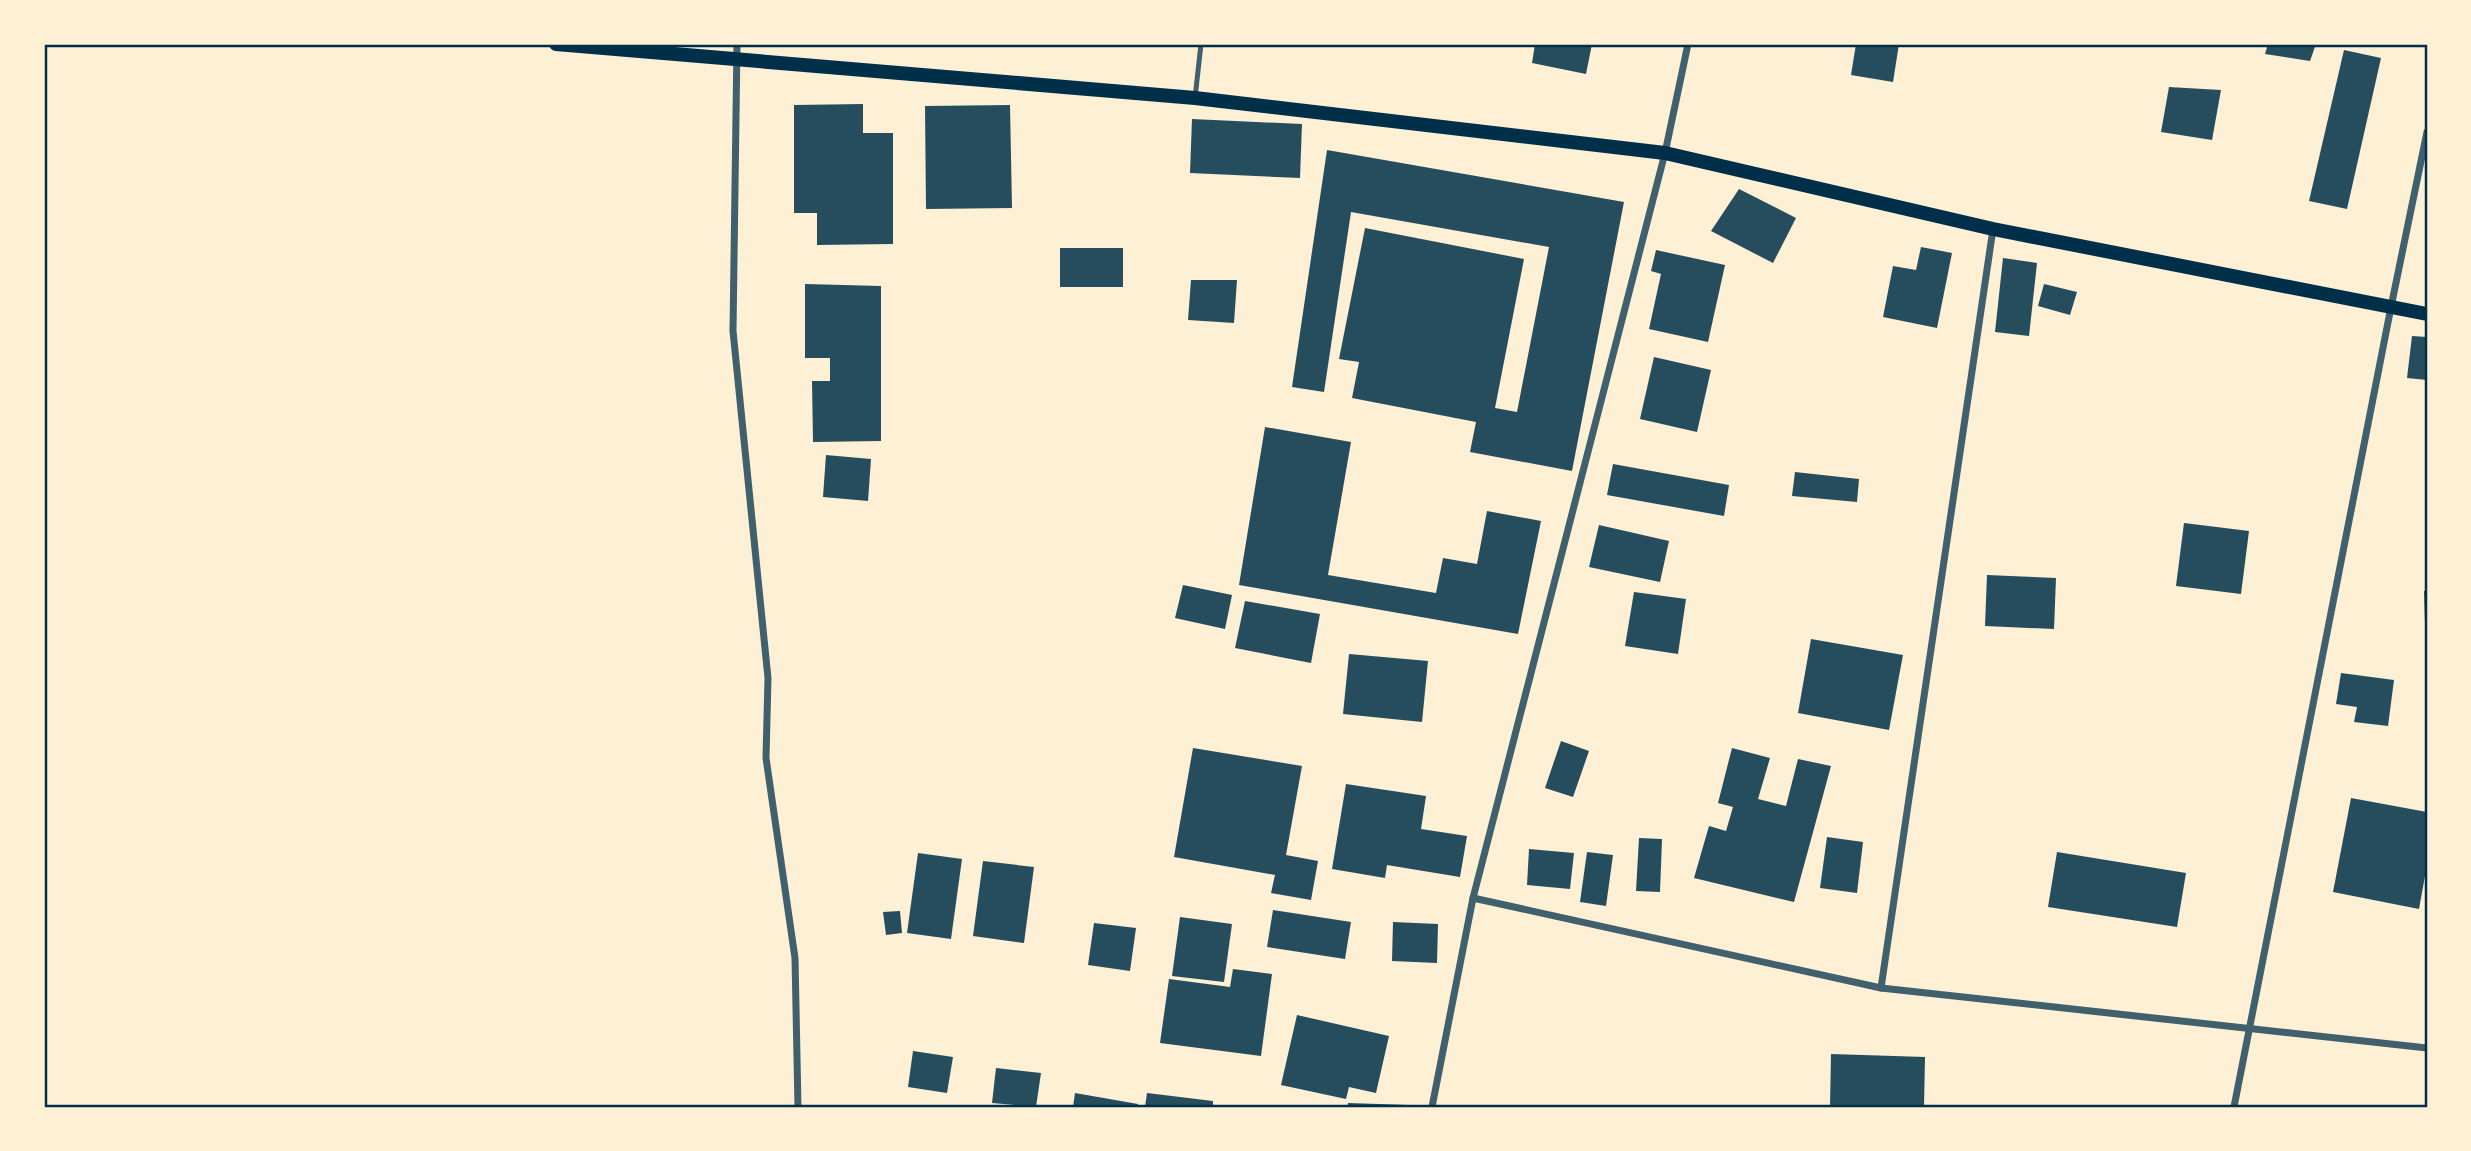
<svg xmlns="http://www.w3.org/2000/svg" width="2471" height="1151" font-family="'Fira Sans Condensed',sans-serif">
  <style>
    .building { fill: #264d5e }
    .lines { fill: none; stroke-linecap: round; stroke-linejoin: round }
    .service { stroke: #3f606c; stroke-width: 5 }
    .minor { stroke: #3f606c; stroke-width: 7 }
    .secondary { stroke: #003049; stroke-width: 14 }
    .neatline { fill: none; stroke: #003049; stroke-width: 2.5 }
  </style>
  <rect width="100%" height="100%" fill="#fdf0d5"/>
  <!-- building -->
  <g class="building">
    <path d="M1535,44H1592L1586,74L1532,63Z"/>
    <path d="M1856,44H1899L1893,82L1851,75Z"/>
    <path d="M2268,44H2316L2310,61L2265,54Z"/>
    <path d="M2344,50L2381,58L2347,209L2309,201Z"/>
    <path d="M2169,87L2221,90L2212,140L2161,132Z"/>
    <path d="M863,104V133H893V244L817,245V213H794V105Z"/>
    <path d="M1010,105L1012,208L926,209L925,106Z"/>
    <path d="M1192,119L1302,124L1300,178L1190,173Z"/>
    <path d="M1327,150L1624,202L1572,471L1470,452L1476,422L1352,398L1359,362L1339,359L1365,228L1524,259L1495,408L1517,412L1549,247L1351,212L1324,392L1292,387Z"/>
    <path d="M1739,189L1796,218L1773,263L1711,231Z"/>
    <path d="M1921,247L1952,253L1937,328L1883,317L1893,266L1916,270Z"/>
    <rect x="1060" y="248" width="63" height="39"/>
    <path d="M1656,250L1725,265L1708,342L1649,329L1661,274L1651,271Z"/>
    <path d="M2003,258L2037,263L2029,336L1995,332Z"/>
    <path d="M1191,280H1237L1234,323L1188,320Z"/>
    <path d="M805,284L881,286V441L813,442L812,381H830V358H805Z"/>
    <path d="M2044,284L2077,292L2070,315L2038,306Z"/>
    <path d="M2412,336L2427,337V380L2407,378Z"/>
    <path d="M1654,357L1711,370L1697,432L1640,419Z"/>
    <path d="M1265,427L1351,442L1328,575L1436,593L1443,558L1477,564L1487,511L1541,521L1518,634L1239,585Z"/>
    <path d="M826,455L871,459L868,501L823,497Z"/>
    <path d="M1613,464L1729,485L1724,516L1607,495Z"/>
    <path d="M1795,472L1859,479L1857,502L1792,496Z"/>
    <path d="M2184,523L2249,531L2241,594L2176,586Z"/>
    <path d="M1599,525L1669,541L1660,582L1589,567Z"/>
    <path d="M1987,575L2056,578L2054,629L1985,626Z"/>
    <path d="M1183,585L1232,595L1225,629L1175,618Z"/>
    <path d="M2424,591H2427V624H2425Z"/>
    <path d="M1634,592L1686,599L1678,654L1625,646Z"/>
    <path d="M1245,601L1320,614L1311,663L1235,648Z"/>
    <path d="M1811,639L1903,655L1889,730L1798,713Z"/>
    <path d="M1349,654L1428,661L1422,722L1343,714Z"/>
    <path d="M2341,673L2394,680L2388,726L2354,722L2357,707L2336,704Z"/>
    <path d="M1561,741L1589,751L1573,797L1545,788Z"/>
    <path d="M1193,748L1302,766L1286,855L1318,861L1311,900L1271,893L1275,875L1174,857Z"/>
    <path d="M1732,748L1770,758L1758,799L1786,806L1798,759L1831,766L1794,902L1694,878L1709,826L1726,831L1733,807L1718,803Z"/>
    <path d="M1346,784L1426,796L1421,829L1467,836L1460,877L1387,865L1385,878L1332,869Z"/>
    <path d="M2351,798L2427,812V865L2419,909L2333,892Z"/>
    <path d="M1827,837L1863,842L1857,893L1820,888Z"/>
    <path d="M1639,838L1662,839L1660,892L1636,891Z"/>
    <path d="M1529,849L1574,853L1570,889L1527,885Z"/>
    <path d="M1587,852L1613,855L1606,906L1580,902Z"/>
    <path d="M2057,852L2186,873L2177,927L2048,907Z"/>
    <path d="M918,853L962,859L951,939L907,933Z"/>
    <path d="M983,861L1034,867L1024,943L973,936Z"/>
    <path d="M1273,910L1351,922L1345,959L1267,947Z"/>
    <path d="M900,911L902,933L886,935L883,912Z"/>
    <path d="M1180,917L1232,924L1224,982L1172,976Z"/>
    <path d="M1393,922L1438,924L1437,963L1392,961Z"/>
    <path d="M1094,923L1136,928L1130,971L1088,965Z"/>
    <path d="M1233,969L1272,974L1261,1056L1160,1043L1169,979L1230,987Z"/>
    <path d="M1297,1015L1389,1036L1376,1093L1349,1087L1346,1099L1281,1085Z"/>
    <path d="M913,1051L953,1057L947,1093L908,1087Z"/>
    <path d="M1831,1054L1925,1057L1924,1107H1830Z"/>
    <path d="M996,1068L1041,1073L1036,1107L992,1103Z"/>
    <path d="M1075,1093L1138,1104V1107H1073Z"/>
    <path d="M1147,1093L1213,1101V1107H1145Z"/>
    <path d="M1348,1103L1409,1105V1107H1348Z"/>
  </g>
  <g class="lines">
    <!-- service -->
    <path class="service" d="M1195,98L1201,44"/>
    <!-- minor -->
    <g class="minor">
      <path d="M737,44L733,331L768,678L766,758L795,958L798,1107"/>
      <path d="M1473,898L1881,988L2427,1048"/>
      <path d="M1881,988L1993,229"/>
      <path d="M1432,1107L1473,898L1665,153L1688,44"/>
      <path d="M2234,1107L2391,307L2427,132"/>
    </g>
    <!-- secondary -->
    <path class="secondary" d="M556,44L1195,98L1665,153L1993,229L2427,314"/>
  </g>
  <!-- border -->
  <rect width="2471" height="1151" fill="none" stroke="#fdf0d5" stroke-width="91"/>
  <rect x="46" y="46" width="2380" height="1060" class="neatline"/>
</svg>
